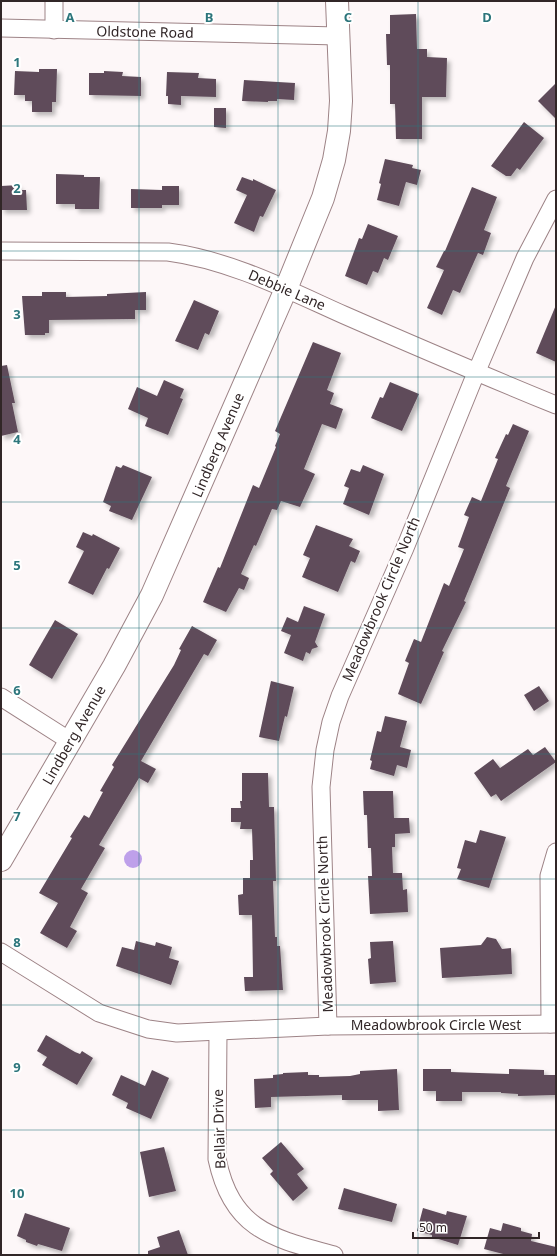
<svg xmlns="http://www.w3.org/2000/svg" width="557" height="1256" font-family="'Noto Sans',sans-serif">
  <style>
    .water { fill: #bea0ea }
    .building { fill: #5f4c5a; filter: url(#shadow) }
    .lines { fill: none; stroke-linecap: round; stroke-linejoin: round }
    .minor-casing { stroke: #9d8386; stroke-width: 19 }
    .tertiary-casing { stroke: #9d8386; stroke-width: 24 }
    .minor { stroke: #fff; stroke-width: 17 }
    .tertiary { stroke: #fff; stroke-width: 22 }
    .grid { fill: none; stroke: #2d767c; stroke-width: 1; stroke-opacity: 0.55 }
    .labels { text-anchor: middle; stroke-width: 4; stroke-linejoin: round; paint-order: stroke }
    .street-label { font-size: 14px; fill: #312627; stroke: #fff }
    .grid-label { font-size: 13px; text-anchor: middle; font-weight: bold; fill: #2d767c; stroke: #fff; stroke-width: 4; stroke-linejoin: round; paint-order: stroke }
  </style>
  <defs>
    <filter id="shadow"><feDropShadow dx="3.5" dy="3.5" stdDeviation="2" flood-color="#0004"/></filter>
  </defs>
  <rect width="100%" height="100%" fill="#fdf7f8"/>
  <!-- water -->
  <circle class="water" cx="133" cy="859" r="9"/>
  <!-- building -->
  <g class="building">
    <path d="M416,14L417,49H427V57L447,58L446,97H422V139H396L395,104H390V65H387L386,34H390V15Z"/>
    <path d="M39,69H57L56,102H52V112H32V101H25V95H14L15,71L39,72Z"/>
    <path d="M104,71L123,72L122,76L141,77V96L89,95V73H104Z"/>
    <path d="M167,72L199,73L198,78L216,79V97L181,96V105L168,104V96H166Z"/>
    <path d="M244,80L295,83L294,100L277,99V101H268V102L242,101Z"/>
    <path d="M556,83V119L538,101Z"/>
    <path d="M214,108H226V128L214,127Z"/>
    <path d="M524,122L544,138L520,170L517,168L511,176H506L491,166Z"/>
    <path d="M385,159L413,165L412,168L421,170L417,185L406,182L399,206L377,200L381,184L379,183Z"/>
    <path d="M56,174L84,175V177H100L99,209H75V204H56Z"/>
    <path d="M242,177L253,181V179L276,190L263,217L260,216L254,232L234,223L247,195L236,190Z"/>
    <path d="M19,185V190H26L27,210H1V186Z"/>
    <path d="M162,186H179V205H162V208H131V189L162,190Z"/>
    <path d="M472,187L497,197L484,230L491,233L483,255L478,253L460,293L453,290L442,315L427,308L444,270L436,267L444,251H445Z"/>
    <path d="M368,224L398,236L388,260L384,258L378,273L373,271L367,285L345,276L359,238L362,239Z"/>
    <path d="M42,292H66V297L107,296V294L146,292V310H135V319L49,320V333H45V335H25L22,296H42Z"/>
    <path d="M194,300L219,311L209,335L205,333L198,350L175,341Z"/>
    <path d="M556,305V362L536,353Z"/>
    <path d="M313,342L341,353L327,390L334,393L330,404L343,409L336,429L322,424L304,469L315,474L300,507L281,501L277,510L272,509L256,546L254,545L241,574L249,578L244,590L239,588L226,612L203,602L218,567L220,568L253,485L259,488L276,447L275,446L280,434L275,431Z"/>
    <path d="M7,365L15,403H12L18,432L1,436V366Z"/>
    <path d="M164,380L184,389L180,398L183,399L168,435L145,426L148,418L128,409L137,387L157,396Z"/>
    <path d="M390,382L419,394L402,431L371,418L380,397L383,398Z"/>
    <path d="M513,424L529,431L506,486L510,488L474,577L464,601L466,602L442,651L444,652L421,704L398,694L409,663L405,661L414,639L421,642L444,583L449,586L464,549L458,547L469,517L464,515L472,497L481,501L498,459L495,458L506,434L508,435Z"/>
    <path d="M123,465L152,477L132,520L109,511L111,506L103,502L116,466L121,468Z"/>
    <path d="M363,465L384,474L369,515L343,504L349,488L344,486L351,469L360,472Z"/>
    <path d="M316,525L353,539L349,546L360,551L355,563L351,561L338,592L302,577L310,558L303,555Z"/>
    <path d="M83,532L92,536L93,534L120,548L109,569L107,568L93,595L68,583L84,551L76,547Z"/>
    <path d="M304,606L325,614L315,642L318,647L312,649L310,654L306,652L303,661L284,653L291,635L281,631L287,617L298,622Z"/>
    <path d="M55,620L78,634L52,679L29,665Z"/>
    <path d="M192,626L217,640L208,656L204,654L141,761L156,769L148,783L139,778L99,845L105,848L81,889L88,893L70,927L77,931L67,948L40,933L58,903L39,893L72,838L70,837L84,815L89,818L103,792L100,791L114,767L112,765L174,665L181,650L179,649Z"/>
    <path d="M271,681L294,687L287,717L285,716L279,741L259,737Z"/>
    <path d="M539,686L549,701L534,711L524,695Z"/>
    <path d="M385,716L407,721L400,747L411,750L407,768L397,765L394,776L370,769L372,761L370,760L377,731L381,732Z"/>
    <path d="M545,747L556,762L501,801L496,794L491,797L474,773L493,759L500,768L528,749L533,755Z"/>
    <path d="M242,773H268L269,807H274L276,881H273L275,937H277V946H280L283,990L245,991L244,977H253L252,915H239L238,895L243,894V878H250V860H253L252,829H240L241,822H231V808H241L240,801H242Z"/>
    <path d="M363,791H393L394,818H409L410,833L395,834V847H392L393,873H402L403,890L407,889L408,912L370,914L368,876H372L371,848H368L367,815H364Z"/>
    <path d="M480,830L506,837L489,888L457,879L461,869L457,868L465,840L476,843Z"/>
    <path d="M487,937L496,939L502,949L511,948L512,974L442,978L440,948L481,945Z"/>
    <path d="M136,941L155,946L156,942L172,947L169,958L179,961L171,985L116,966L122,947L134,950Z"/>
    <path d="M393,941L396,982L370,984L368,959L371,958L370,942Z"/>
    <path d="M46,1035L75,1052L80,1054L82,1051L93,1058L77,1085L42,1065L47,1057L37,1051Z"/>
    <path d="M397,1069L399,1110L378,1111V1100H342V1095L271,1097V1107L255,1108L254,1079L273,1078V1075L283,1074V1073L308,1072V1075H319V1077L350,1076L360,1074V1071Z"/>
    <path d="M423,1069H451V1072L479,1073L509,1074V1069L544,1070V1075H556V1095L518,1096V1094L501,1093V1092H462V1101H436V1091H423Z"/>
    <path d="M152,1070L169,1078L151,1119L126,1108L128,1103L112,1095L121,1075L145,1086Z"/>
    <path d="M281,1142L304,1169L297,1174L308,1188L293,1201L270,1174L273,1171L262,1158Z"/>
    <path d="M164,1147L176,1191L149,1197L140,1152Z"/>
    <path d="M344,1188L397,1204L392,1222L338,1209Z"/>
    <path d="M423,1208L446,1215L447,1211L467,1216L458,1245L432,1237V1235L417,1231Z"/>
    <path d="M25,1213L70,1228L62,1251L38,1244L37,1246L26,1242V1240L17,1236Z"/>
    <path d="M503,1223L521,1228V1231L532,1234L531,1241L556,1247V1255H507L484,1249L490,1228L501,1231Z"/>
    <path d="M179,1230L188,1255H148V1251L160,1247L157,1237Z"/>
  </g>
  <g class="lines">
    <!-- minor casing -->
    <g class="minor-casing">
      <g id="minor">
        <path d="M1,28L338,36"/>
        <path d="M54,30V1"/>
        <path d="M1,251L168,252C230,260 288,290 344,315C415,346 485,376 556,405"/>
        <path d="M1,697L70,741"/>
        <path d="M1,952L99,1013L148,1029L177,1033L328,1026L556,1024"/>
        <path d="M550,1024L549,876L556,852"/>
        <path d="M328,1026L321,787L325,750L331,722L340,696L405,548L476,373L525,258L556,199"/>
        <path d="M218,1032L217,1159C232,1230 272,1238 334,1255"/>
      </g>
    </g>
    <!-- tertiary casing -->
    <g class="tertiary-casing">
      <path id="tertiary" d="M1,860L114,666L152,595L286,289L323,198L334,160L339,131L341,101L337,1"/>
    </g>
    <!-- minor -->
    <use href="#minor" class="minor"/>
    <!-- tertiary -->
    <use href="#tertiary" class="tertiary"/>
  </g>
  <!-- grid -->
  <path class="grid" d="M139,1V1255M278,1V1255M418,1V1255M1,126H556M1,251H556M1,377H556M1,502H556M1,628H556M1,754H556M1,879H556M1,1005H556M1,1130H556"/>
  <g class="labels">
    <!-- street labels -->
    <g class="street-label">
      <text transform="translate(145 32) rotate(1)" y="5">Oldstone Road</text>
      <text transform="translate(287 290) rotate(23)" y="5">Debbie Lane</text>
      <text transform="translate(218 445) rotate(-67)" y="5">Lindberg Avenue</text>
      <text transform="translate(381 599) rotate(-67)" y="5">Meadowbrook Circle North</text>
      <text transform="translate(74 735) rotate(-60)" y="5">Lindberg Avenue</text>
      <text transform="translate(325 924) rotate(-92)" y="5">Meadowbrook Circle North</text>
      <text x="436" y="1030">Meadowbrook Circle West</text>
      <text transform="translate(219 1129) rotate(-92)" y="5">Bellair Drive</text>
    </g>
  </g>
  <g class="grid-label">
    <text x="70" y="22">A</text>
    <text x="209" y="22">B</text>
    <text x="348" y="22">C</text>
    <text x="487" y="22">D</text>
    <text x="17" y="67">1</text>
    <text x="17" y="193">2</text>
    <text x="17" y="319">3</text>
    <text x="17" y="444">4</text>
    <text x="17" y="570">5</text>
    <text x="17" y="695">6</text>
    <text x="17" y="821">7</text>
    <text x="17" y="947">8</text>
    <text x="17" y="1072">9</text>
    <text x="17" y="1198">10</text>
  </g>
  <!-- border -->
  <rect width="557" height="1256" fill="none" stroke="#312627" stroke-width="4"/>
  <!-- scale -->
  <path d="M413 1232v6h126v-6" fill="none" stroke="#312627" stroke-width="2"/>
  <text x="419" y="1232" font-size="12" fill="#312627" stroke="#ffffff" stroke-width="3" paint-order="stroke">50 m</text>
</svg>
